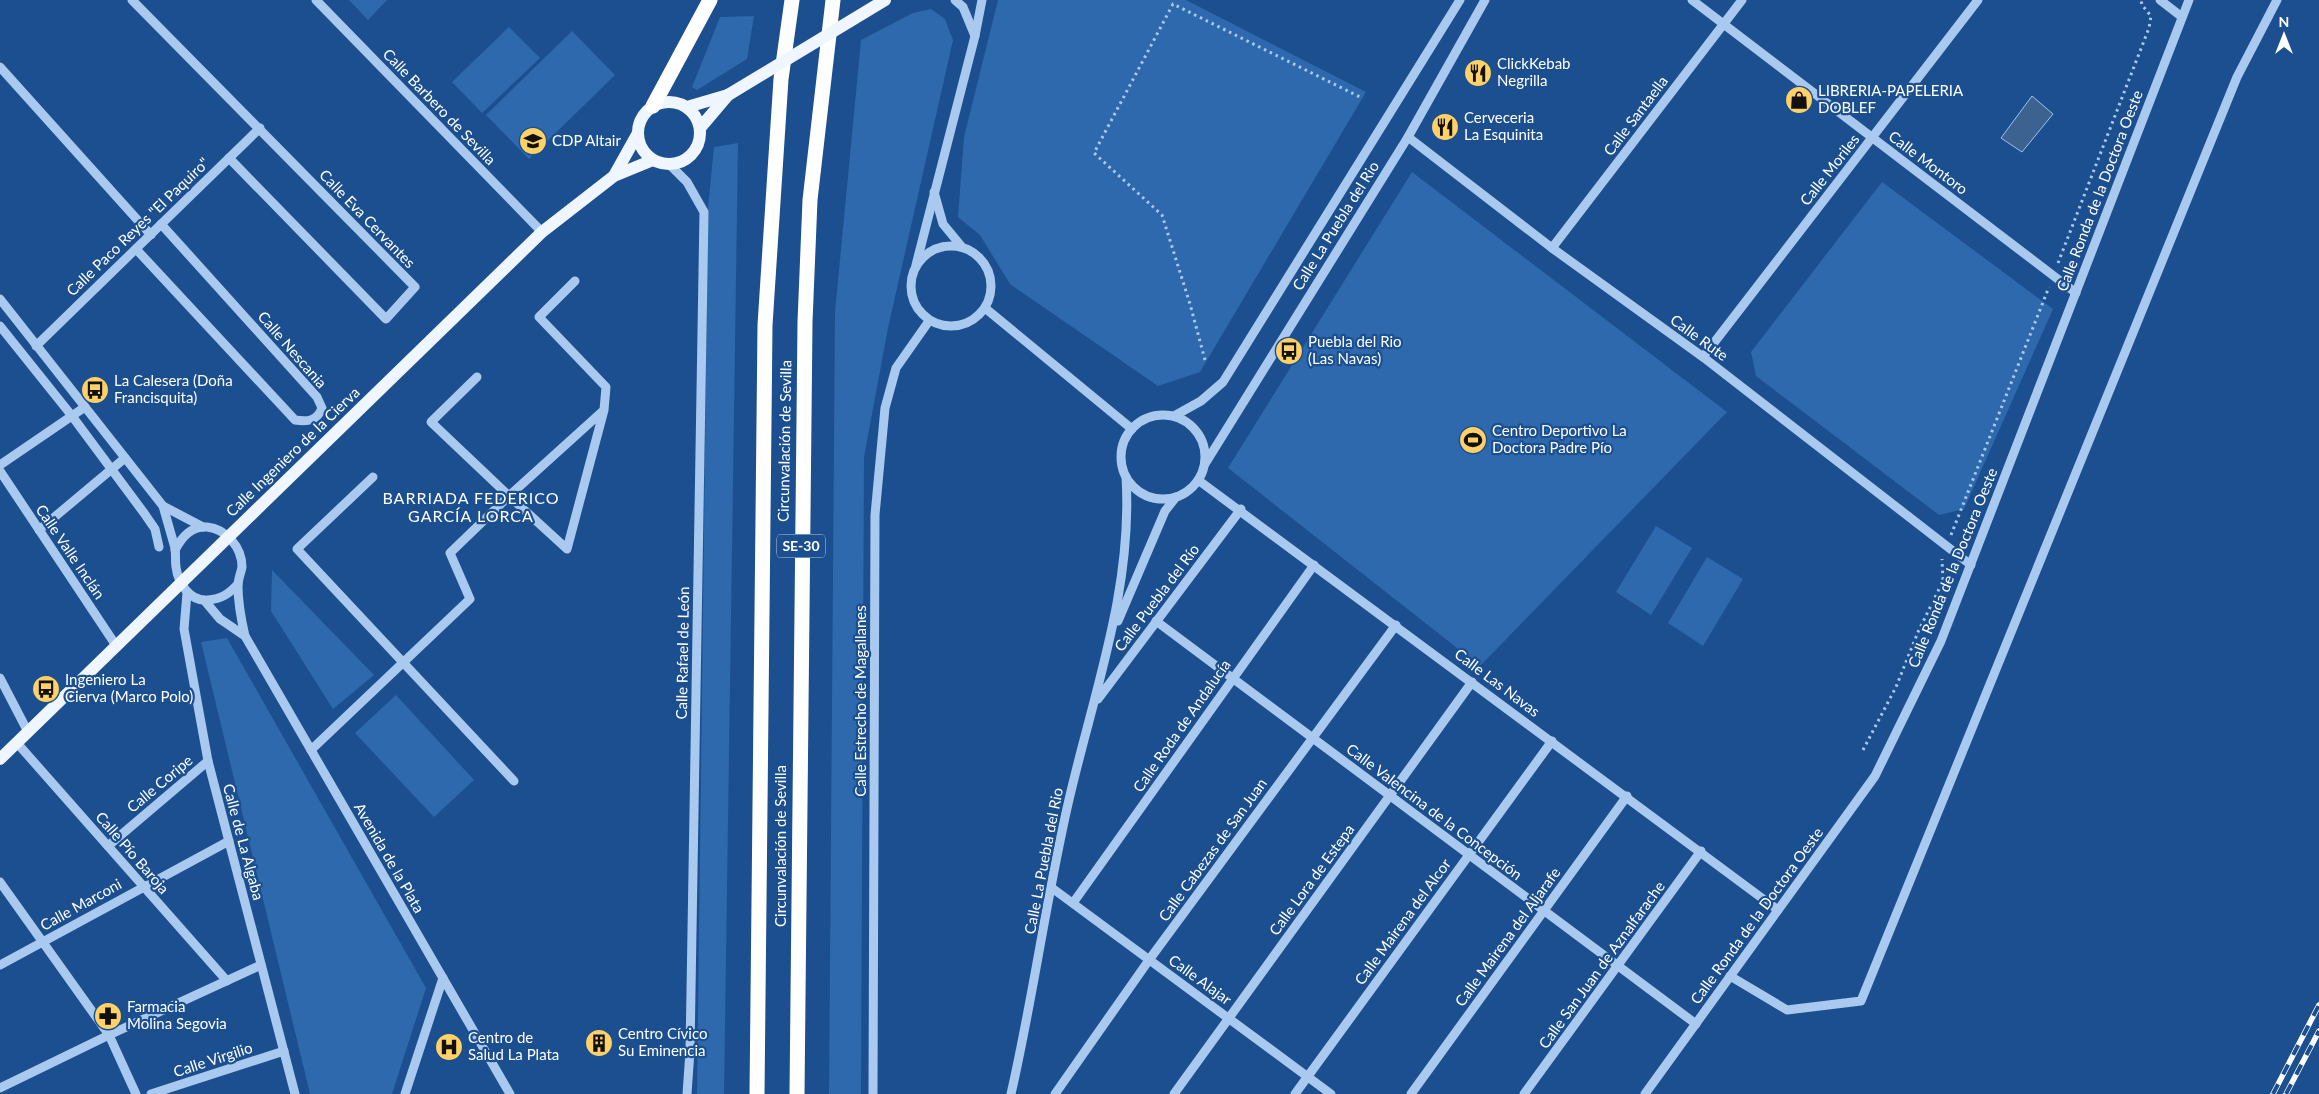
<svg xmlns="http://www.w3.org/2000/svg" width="2319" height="1094" font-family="Lato,sans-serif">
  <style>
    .green { fill: #2e69ad }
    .water { fill: #3c6290; stroke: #9cc4f0 }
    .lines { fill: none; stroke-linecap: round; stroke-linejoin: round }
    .path { stroke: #a9c9ee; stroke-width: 3; stroke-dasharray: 2.5 4; stroke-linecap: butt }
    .minor { stroke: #a9c9ee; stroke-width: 9 }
    .major { stroke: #f0f6ff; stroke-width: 12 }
    .highway { stroke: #fff; stroke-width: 15 }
    .rail-casing { stroke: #fff; stroke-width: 5.5 }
    .rail { stroke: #1b4f8f; stroke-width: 4; stroke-dasharray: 11; stroke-linecap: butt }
    .major-bridge { stroke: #f0f6ff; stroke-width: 12 }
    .labels { text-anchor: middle; stroke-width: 4.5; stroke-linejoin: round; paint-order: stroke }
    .shield { fill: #1b4f8f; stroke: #bbcadd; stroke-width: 1 }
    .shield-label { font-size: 14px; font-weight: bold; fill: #fff }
    .poi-label { font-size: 15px; fill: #fff; stroke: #1b4f8f; text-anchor: start }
    .street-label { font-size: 15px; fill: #fff; stroke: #1b4f8f }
    .neighbourhood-label { font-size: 16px; letter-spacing: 1px; fill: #fff; stroke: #1b4f8f }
  </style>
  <rect width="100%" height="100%" fill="#1b4f8f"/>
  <!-- green -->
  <g class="green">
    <path d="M349,0H387L368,20Z"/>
    <path d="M998,0H1186L1366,92L1200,372L1158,386L1010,284L980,235L958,217L964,137Z"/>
    <path d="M931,9L945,19L953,40L888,328L864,457L861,1094H829L835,312L861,40L913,13Z"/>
    <path d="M754,16L747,59L697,90L692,87L720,17Z"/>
    <path d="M509,27L540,58L482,113L452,82Z"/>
    <path d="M572,31L615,75L529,159L486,115Z"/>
    <path d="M738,143L724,1094H697L708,208L714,147Z"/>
    <path d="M1412,172L1727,412L1480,666L1228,468Z"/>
    <path d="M1882,182L2053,309L1964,509L1939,515L1756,376L1751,352Z"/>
    <path d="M1656,526L1692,548L1651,615L1616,592Z"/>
    <path d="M1707,557L1743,579L1703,646L1668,623Z"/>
    <path d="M272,570L374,675L333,709L271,611Z"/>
    <path d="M227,638L426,988L392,1094H310L201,642Z"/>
    <path d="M396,695L474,780L434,817L355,733Z"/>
  </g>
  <!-- water -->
  <path class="water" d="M2032,96L2053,114L2022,152L2001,138Z"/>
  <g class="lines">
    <!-- path -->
    <g class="path">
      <path d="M2058,263L2149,28L2151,16L2142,5L2141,0"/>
      <path d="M1205,360L1190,304L1162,215L1094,153L1173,4L1362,98"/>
      <path d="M1951,535L2049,287"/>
      <path d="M1863,750L1896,687L1918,632L1943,581L1942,559"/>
    </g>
    <!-- minor -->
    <g class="minor">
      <path d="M132,0L415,287L386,319L229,158"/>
      <path d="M316,0L542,232"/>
      <path d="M955,0L963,7L975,36"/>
      <path d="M1692,0L2076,293"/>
      <path d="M2160,0L2182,17"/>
      <path d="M0,67L151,235"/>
      <path d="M1408,137L1552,248L1703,357L1971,565"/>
      <path d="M669,164L687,182L704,212L690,1051L687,1094"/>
      <path d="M934,192L943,224L962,247"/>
      <circle cx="951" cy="286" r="40"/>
      <path d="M1552,248L1742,0"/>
      <path d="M136,249L295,420C308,422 317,421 322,408L317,397L161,224"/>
      <path d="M916,265L975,36L982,0"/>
      <path d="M575,281L539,317L606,387L604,410L567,549L509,496L604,410"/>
      <path d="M0,299L163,506L203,527"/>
      <path d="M985,308L1132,429"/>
      <path d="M0,326L72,416L144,513L155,529L159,547"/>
      <path d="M36,346L260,128"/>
      <path d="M1703,357L1978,0"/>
      <circle cx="1163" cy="457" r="42"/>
      <path d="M1174,416L1201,401L1223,382L1460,0"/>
      <path d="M1205,464L1408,137L1485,0"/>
      <path d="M0,465L85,407"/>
      <path d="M0,471L117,647"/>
      <path d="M373,477L297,549L514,781"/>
      <path d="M1198,480L1778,910"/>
      <path d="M163,506C167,520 171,534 175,548C176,554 175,561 176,567C178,583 190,602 208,600C221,599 229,594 238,584"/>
      <path d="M39,530L125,458"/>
      <path d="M175,550C182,537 191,526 207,527C226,529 242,547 242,567C241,573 238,579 238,586C238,603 241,619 245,636L510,1094"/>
      <path d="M187,593L184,629L208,761L295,1094"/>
      <path d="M204,600L220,619L245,636"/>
      <path d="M1118,621L1165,511L1176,497"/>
      <path d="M1156,621L1696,1024"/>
      <path d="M0,678L28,732"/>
      <path d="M1098,699L1241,509"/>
      <path d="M17,743L227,981"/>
      <path d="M311,750L470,599L450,553L509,496L431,422L477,377"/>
      <path d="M108,846L208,761"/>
      <path d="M0,882L109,1035L136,1094"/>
      <path d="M1052,888L1331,1094"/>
      <path d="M1073,903L1314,565"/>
      <path d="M0,965L229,841"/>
      <path d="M1730,976L1787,1010L1861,1001L2237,77L2277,0"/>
      <path d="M0,1088L109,1035L261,965"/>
      <path d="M151,1094L284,1051"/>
      <path d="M405,1094L443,978"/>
      <path d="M873,1094L875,515L885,408L896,368L929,321"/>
      <path d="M1011,1094C1033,998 1046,900 1068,804C1093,694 1133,591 1126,477"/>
      <path d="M1055,1094L1149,960L1396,625"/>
      <path d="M1174,1094L1472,682"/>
      <path d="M1295,1094L1552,741"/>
      <path d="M1411,1094L1627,796"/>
      <path d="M1524,1094L1701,851"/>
      <path d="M1645,1094L1875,776L1941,641L2189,0"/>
    </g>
    <!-- major -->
    <g class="major">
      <circle cx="669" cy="133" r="31"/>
      <path d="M687,107L728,95"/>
      <path d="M700,128L728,95"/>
      <path d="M614,176L638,133"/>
      <path d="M0,759L542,232L614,176L653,160"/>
    </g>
    <!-- highway -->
    <g class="highway">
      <path d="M653,106L710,0"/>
      <path d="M757,1094L765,325L781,79L792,0"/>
      <path d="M797,1094L805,322L810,200L833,0"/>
    </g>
    <!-- rail casing -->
    <g class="rail-casing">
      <g id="rail">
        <path d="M2273,1094L2319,1005"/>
        <path d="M2286,1094L2319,1031"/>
      </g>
    </g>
    <!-- rail -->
    <use href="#rail" class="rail"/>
    <!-- major-bridge -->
    <path class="major-bridge" d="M728,95L885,0"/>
  </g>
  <!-- icons -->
  <defs>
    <g id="restaurant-disc" transform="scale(1.4375)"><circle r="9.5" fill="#ffd166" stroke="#1b4f8f"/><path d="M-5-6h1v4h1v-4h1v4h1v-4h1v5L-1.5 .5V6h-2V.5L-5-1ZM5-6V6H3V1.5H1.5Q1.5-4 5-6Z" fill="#111"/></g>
    <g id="shop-disc" transform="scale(1.4375)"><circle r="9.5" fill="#ffd166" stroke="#1b4f8f"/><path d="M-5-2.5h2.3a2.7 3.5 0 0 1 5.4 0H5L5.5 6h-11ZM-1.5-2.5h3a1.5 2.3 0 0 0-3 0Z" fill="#111"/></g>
    <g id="school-disc" transform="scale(1.4375)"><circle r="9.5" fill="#ffd166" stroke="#1b4f8f"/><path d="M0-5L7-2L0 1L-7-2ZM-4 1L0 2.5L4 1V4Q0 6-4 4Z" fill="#111"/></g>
    <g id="bus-disc" transform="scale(1.4375)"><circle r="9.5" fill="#ffd166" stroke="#1b4f8f"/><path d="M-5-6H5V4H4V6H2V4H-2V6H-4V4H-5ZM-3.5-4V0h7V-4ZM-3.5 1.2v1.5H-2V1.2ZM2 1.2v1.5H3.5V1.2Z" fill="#111"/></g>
    <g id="stadium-disc" transform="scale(1.4375)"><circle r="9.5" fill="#ffd166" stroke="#1b4f8f"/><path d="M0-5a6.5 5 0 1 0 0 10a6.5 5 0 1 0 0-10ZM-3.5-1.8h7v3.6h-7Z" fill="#111"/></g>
    <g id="pharmacy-disc" transform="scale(1.4375)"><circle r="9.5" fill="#ffd166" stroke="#1b4f8f"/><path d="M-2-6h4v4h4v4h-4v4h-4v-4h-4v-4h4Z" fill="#111"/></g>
    <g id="building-disc" transform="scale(1.4375)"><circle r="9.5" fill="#ffd166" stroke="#1b4f8f"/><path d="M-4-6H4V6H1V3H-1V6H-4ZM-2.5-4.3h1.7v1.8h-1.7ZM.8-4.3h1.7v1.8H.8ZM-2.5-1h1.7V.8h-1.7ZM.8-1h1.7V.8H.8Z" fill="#111"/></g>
    <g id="hospital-disc" transform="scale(1.4375)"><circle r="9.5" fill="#ffd166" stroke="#1b4f8f"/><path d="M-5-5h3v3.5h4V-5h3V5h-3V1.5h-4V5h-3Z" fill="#111"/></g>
  </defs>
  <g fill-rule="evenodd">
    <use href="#restaurant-disc" x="1478" y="73"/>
    <use href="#shop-disc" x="1799" y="100"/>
    <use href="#restaurant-disc" x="1445" y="127"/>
    <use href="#school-disc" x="533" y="141"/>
    <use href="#bus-disc" x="1289" y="351"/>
    <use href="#bus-disc" x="95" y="390"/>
    <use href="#stadium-disc" x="1473" y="440"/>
    <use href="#bus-disc" x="46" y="689"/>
    <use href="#pharmacy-disc" x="108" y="1016"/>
    <use href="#building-disc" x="599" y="1043"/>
    <use href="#hospital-disc" x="449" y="1047"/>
  </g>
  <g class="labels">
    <!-- shield labels -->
    <rect class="shield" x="777" y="534.5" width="48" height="23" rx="4"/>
    <g class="shield-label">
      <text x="801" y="551">SE-30</text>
    </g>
    <!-- poi labels -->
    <g class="poi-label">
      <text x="1497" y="69">ClickKebab<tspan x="1497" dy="17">Negrilla</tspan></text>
      <text x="1818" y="96">LIBRERIA-PAPELERIA<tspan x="1818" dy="17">DOBLEF</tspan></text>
      <text x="1464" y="123">Cerveceria<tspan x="1464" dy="17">La Esquinita</tspan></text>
      <text x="552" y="146">CDP Altair</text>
      <text x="1308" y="347">Puebla del Rio<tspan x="1308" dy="17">(Las Navas)</tspan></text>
      <text x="114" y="386">La Calesera (Doña<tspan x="114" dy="17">Francisquita)</tspan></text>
      <text x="1492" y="436">Centro Deportivo La<tspan x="1492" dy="17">Doctora Padre Pío</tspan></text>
      <text x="65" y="685">Ingeniero La<tspan x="65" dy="17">Cierva (Marco Polo)</tspan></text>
      <text x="127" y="1012">Farmacia<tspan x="127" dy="17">Molina Segovia</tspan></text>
      <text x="618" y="1039">Centro Cívico<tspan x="618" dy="17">Su Eminencia</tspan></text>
      <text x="468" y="1043">Centro de<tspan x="468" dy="17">Salud La Plata</tspan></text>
    </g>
    <!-- street labels -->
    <g class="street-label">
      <text transform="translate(439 107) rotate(46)" y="5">Calle Barbero de Sevilla</text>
      <text transform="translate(1636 116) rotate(-53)" y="5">Calle Santaella</text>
      <text transform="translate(1928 163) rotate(37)" y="5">Calle Montoro</text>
      <text transform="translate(1830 170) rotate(-52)" y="5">Calle Moriles</text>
      <text transform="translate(2100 191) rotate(-69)" y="5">Calle Ronda de la Doctora Oeste</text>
      <text transform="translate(367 219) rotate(46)" y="5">Calle Eva Cervantes</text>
      <text transform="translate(1336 226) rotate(-58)" y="5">Calle La Puebla del Rio</text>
      <text transform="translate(138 227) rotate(-44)" y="5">Calle Paco Reyes "El Paquiro"</text>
      <text transform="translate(1699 338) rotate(36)" y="5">Calle Rute</text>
      <text transform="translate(292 350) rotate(49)" y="5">Calle Nescania</text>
      <text transform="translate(785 441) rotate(-89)" y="5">Circunvalación de Sevilla</text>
      <text transform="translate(293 452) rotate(-44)" y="5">Calle Ingeniero de la Cierva</text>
      <text transform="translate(70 552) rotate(56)" y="5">Calle Valle Inclán</text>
      <text transform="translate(1953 568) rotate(-68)" y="5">Calle Ronda de la Doctora Oeste</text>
      <text transform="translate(1157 598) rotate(-53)" y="5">Calle Puebla del Río</text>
      <text transform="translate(683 653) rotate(-89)" y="5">Calle Rafael de León</text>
      <text transform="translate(1497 683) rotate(37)" y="5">Calle Las Navas</text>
      <text transform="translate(861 701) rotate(-90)" y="5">Calle Estrecho de Magallanes</text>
      <text transform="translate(1182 726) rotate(-55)" y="5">Calle Roda de Andalucía</text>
      <text transform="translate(160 784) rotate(-40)" y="5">Calle Coripe</text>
      <text transform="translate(1434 812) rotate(37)" y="5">Calle Valencina de la Concepción</text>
      <text transform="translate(243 842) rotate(75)" y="5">Calle de La Algaba</text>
      <text transform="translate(781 846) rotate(-90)" y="5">Circunvalación de Sevilla</text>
      <text transform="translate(1213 850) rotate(-54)" y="5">Calle Cabezas de San Juan</text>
      <text transform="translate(132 853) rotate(49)" y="5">Calle Pío Baroja</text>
      <text transform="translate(389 858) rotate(60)" y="5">Avenida de la Plata</text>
      <text transform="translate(1044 861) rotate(-79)" y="5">Calle La Puebla del Rio</text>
      <text transform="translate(1312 880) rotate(-54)" y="5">Calle Lora de Estepa</text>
      <text transform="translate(81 905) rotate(-29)" y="5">Calle Marconi</text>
      <text transform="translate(1757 916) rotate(-54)" y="5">Calle Ronda de la Doctora Oeste</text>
      <text transform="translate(1403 922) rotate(-54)" y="5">Calle Mairena del Alcor</text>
      <text transform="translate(1508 937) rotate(-54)" y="5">Calle Mairena del Aljarafe</text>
      <text transform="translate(1602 965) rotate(-54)" y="5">Calle San Juan de Aznalfarache</text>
      <text transform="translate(1200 980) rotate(36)" y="5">Calle Alajar</text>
      <text transform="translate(213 1060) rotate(-18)" y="5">Calle Virgilio</text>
    </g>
    <!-- neighbourhood labels -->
    <g class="neighbourhood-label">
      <text x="471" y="504">BARRIADA FEDERICO<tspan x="471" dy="18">GARCÍA LORCA</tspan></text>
    </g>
  </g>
  <!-- north arrow -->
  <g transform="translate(2284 35)" stroke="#1b4f8f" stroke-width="4" paint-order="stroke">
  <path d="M0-4L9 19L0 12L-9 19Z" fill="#ffffff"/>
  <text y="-8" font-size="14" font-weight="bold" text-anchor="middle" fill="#ffffff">N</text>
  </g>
</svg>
